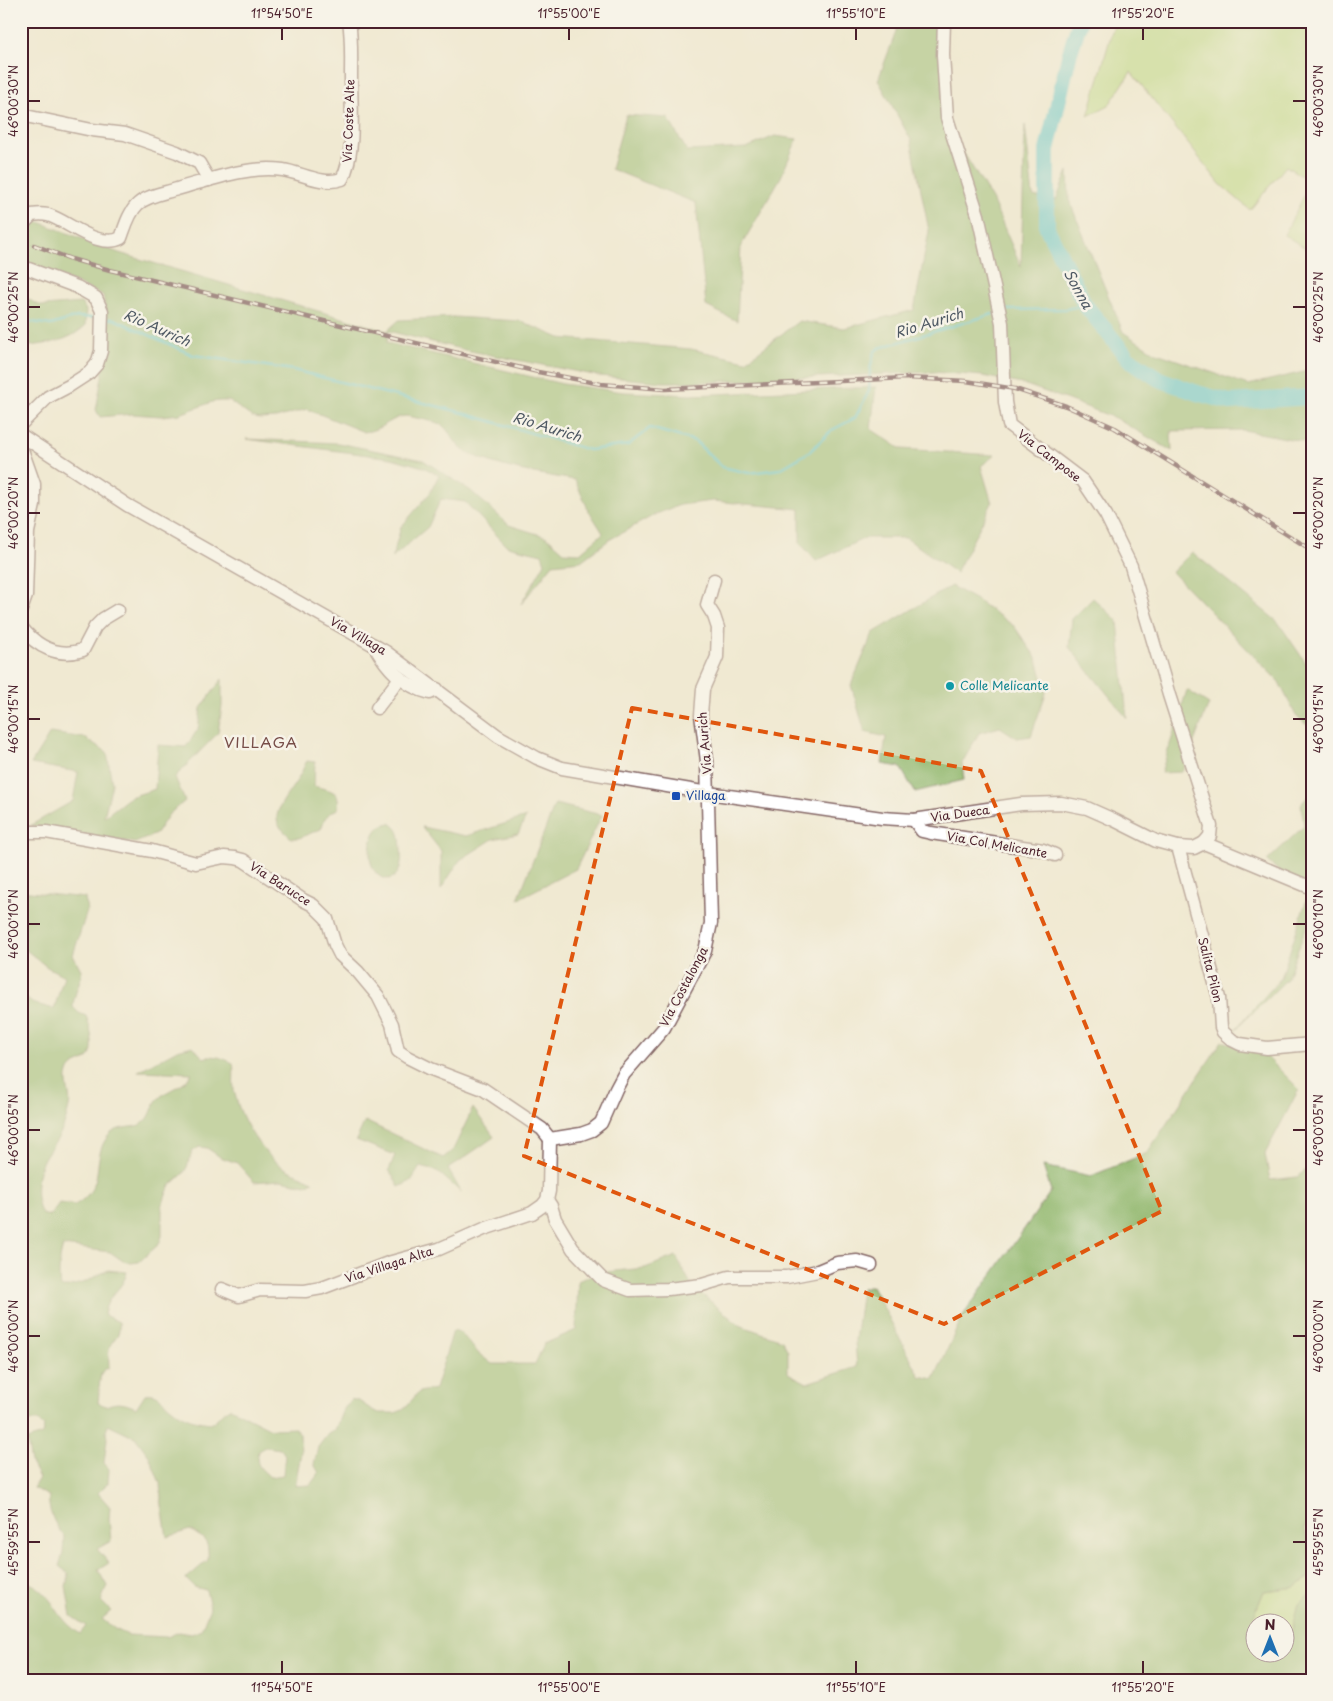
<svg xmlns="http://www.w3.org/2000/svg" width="1333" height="1701" font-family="'Playpen Sans',sans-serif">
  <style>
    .green { fill: #b8d77f; stroke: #817b55 }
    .forest { fill: #92b86e; stroke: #6e6c4c; fill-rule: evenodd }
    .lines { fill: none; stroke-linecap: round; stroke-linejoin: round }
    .stream { stroke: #54c2ca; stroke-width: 2.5 }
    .river { stroke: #54c2ca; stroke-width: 16 }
    .minor-casing { stroke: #846665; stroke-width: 15 }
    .minor { stroke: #fff; stroke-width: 12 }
    .rail-casing { stroke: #4a1f2b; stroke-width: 4.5 }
    .rail { stroke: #f7f3e8; stroke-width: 2.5; stroke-dasharray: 8; stroke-linecap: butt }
    .marked { fill: none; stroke: #e0560e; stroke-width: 4; stroke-dasharray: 10 6; stroke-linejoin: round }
    .ticks { fill: none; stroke: #4a1f2b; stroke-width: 2 }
    .culture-dot { fill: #0f9aa8; stroke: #f7f3e8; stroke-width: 2 }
    .transit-dot { fill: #1a4fb4; stroke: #f7f3e8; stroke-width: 2 }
    .labels { text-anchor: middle; stroke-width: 5; stroke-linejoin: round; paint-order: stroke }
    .street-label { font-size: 12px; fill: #4a1f2b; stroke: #f7f3e8 }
    .culture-label { font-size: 12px; fill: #0d838f; stroke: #f7f3e8; text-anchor: start }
    .transit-label { font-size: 12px; fill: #164399; stroke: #f7f3e8; text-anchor: start }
    .water-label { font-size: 14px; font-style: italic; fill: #4e5863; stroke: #f7f3e8 }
    .quarter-label { font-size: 15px; letter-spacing: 1px; fill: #774d48; stroke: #f7f3e8 }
    .neatline { fill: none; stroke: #4a1f2b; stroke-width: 2 }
    .ticks-label { font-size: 12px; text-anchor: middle; fill: #4a1f2b }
  </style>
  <rect width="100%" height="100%" fill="#f7f3e8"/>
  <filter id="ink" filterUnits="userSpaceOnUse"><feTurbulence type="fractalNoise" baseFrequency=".02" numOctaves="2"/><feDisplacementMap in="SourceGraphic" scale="10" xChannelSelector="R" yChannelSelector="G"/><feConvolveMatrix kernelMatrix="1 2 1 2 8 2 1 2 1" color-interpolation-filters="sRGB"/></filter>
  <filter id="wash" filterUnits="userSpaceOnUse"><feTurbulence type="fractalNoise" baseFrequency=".0096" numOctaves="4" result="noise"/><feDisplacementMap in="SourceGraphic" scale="20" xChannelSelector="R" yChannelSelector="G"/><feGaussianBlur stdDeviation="1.12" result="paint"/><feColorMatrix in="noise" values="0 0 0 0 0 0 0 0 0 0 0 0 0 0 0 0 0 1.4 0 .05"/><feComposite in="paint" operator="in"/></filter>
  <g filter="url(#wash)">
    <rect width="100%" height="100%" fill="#f0e9d2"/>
    <!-- green -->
    <g class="green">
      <path d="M1115,21H1312V252L1284,235L1311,182L1286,166L1250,210L1220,184L1131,72L1109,105L1088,116Z"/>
      <path d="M1312,1575V1593L1299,1604L1291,1634H1286V1624H1256L1255,1631L1248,1630L1264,1591L1296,1587Z"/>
    </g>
    <!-- forest -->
    <g class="forest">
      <path d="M896,21H943L942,118L992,199L1021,267L1025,125L1033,196L1056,200L1068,171L1069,200L1123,332L1154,352L1248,385L1312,370V443L1243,430L1171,431L1172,451L1115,418L1068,400L1026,385L983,376L933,372L704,382H663L599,376L465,350L388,331L387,343L563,384L624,392L691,395L876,387L871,429L901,449L995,455L981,466L992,503L956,573L906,538H865L816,561L800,543V509L713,501L680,505L656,514L609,540L581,561L553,564L521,604L545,563L542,554L507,546L465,502L441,499L428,527L392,558L401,527L430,493L439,475L423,467L391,458L246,439L338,443L423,460L471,491L509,525L547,537L564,552L580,553L603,533L589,511L575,480C538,474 502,469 468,453C456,448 452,433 442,425C438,422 412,417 406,416C393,416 381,431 364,432L307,409L276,418L260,419L252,417L229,401H220L212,402L180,414L161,416L132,414L100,417L96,410L104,365L107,319L103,295L21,260V234L28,225L39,222L119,253L387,331L399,320L454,317L520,321L560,338L691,349L746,361L799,321L844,328L914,310L929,231L911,140L878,80L896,32Z"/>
      <path d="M626,115L668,118L687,151L746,148L775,136L797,139L781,177L741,246L737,321L706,306L696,203L611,169Z"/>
      <path d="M21,294L36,304L44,306L81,303L86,310L85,326C67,343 45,344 21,347Z"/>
      <path d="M1192,552L1278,622L1312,672V729L1296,716L1279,682L1172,572Z"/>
      <path d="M951,586L978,601L1014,626L1037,659L1046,693L1031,736L1017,738L1000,727L979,733L962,763L964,780L915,792L900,767L882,764L886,737L865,732L851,685L873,633Z"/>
      <path d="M1093,598L1118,621L1127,718L1069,647L1072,619Z"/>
      <path d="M222,679V706L218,733L175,777L185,801L169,814L156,834L135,843L31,825L73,801L78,772L31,764L50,733L85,738L107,752L112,784L104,817L130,797L155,789L158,745L186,747L198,729L201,708Z"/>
      <path d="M1187,690L1209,704L1182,772L1161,773Z"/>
      <path d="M307,761L315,762L314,786C330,791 341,789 338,809C327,813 325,818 321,829L299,838H291C287,833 278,828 277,820C275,807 295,786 300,775C303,770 304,765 307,761Z"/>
      <path d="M1312,792V912L1287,979L1233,1032L1281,978L1308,895L1267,861L1304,826L1301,804Z"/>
      <path d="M555,804L602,815L576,869L518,899Z"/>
      <path d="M526,817L518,834L493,839L460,860L441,889V851L422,827L466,836Z"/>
      <path d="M390,823C401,830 400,837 401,850C406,896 360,883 372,840C375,829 380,825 390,823Z"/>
      <path d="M21,891L85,898L87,911L73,955C75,960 79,965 81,970C83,978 73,995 73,1007L79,1013L86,1016C90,1025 96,1049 89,1057C82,1064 71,1062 68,1073C64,1084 72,1096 69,1107C67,1116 64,1128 59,1136C56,1143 50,1148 46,1155C36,1170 33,1199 42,1214L50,1216L59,1203L75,1205C109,1185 89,1158 109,1135C118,1125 132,1129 142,1124C153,1117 151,1106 158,1099C169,1088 184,1087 192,1073L138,1071L177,1050L193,1046L203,1058C215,1054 222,1058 233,1063C235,1073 232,1084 235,1094C241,1121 263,1157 288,1170C296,1174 305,1177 313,1181L306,1185L280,1180L254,1182L237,1163L220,1157L207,1148L199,1147L192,1152L187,1167L183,1174L171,1185L167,1192L162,1207V1236L159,1244L139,1262L131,1263L123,1261L110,1252L63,1246C59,1258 58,1275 60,1287H68L85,1282L108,1270L127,1272C123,1291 106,1294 104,1315L119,1322C121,1340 111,1337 109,1350C108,1355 109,1361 109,1367C107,1368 103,1371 102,1372C99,1377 99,1396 98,1403L106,1406C117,1401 125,1403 136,1408L145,1394C161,1392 160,1400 171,1408C183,1418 197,1422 212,1423C219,1418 222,1411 230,1408L271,1429L295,1428L300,1434L301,1453L295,1486L310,1485L319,1473L314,1464L318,1447L328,1434L335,1430L342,1412L351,1399L359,1401L372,1410L379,1413H395L403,1410L419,1392L435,1389L453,1331L461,1333L478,1353L492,1364H535L544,1344L576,1330L578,1281L596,1273L645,1268L676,1256L692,1286L739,1325L782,1340L788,1351V1373L807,1383L857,1367L855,1341L862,1289L872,1286L920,1376L934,1379L962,1317L1051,1191L1043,1166L1091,1176L1147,1153L1222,1041L1264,1054L1299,1089L1265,1154L1270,1180L1297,1177L1312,1165V1506L1305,1527L1307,1542L1312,1543V1575L1296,1587L1264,1591L1248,1630L1255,1631L1256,1654H1286V1634H1291L1299,1604L1312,1593V1680H21V1580C50,1588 51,1607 68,1624C72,1628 76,1631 80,1634L86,1626L71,1616L66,1586L69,1574L59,1566L63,1553L64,1536C55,1526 47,1509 49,1496L33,1488L39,1478L31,1463L27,1440L42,1435L44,1426L38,1421H30L21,1416V994L32,1003L54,1009L64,976L47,967L21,946ZM108,1424L135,1437L149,1456L160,1483L161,1499L167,1537L190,1530C206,1540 209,1541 208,1560L186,1579L194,1587L206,1590L210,1608L201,1630L192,1634L179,1632L167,1637L128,1635L115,1629L102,1619L111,1611L101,1601L107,1586L98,1570L109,1563L97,1549L111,1541L109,1519L110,1507L98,1493L108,1483L109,1469L104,1463L107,1439L106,1431ZM265,1447L281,1449L285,1455L283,1475L270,1477C260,1468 255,1465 258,1451Z"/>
      <path d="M473,1108L494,1137L448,1169L461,1192L437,1171L420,1167L411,1181L399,1187L389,1170L395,1155L356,1140L365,1121L443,1158L453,1150Z"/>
    </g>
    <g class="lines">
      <!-- stream -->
      <g class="stream">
        <path d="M1005,310L1066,309L1085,305"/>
        <path d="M21,316L27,321L51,325L77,317L97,318"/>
        <path d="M105,319H114L193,355L293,370L460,412L589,450L628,445L650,428L695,441L722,467L749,473L780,469L809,452L832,430L855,418L869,391L870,370L874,352L879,348L993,314"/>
      </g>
      <!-- river -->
      <path class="river" d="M1080,21L1069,56L1047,150V228L1085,305L1129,359L1159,379L1197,393L1230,402L1312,397"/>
    </g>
  </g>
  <g filter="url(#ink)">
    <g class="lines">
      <!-- minor casing -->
      <g class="minor-casing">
        <g id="minor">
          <path d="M21,115L92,130L125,134L177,152L199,163L209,180"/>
          <path d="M21,226L32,215C38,214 43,214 48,215C68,221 99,250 121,238C125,227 129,212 138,204C148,195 165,193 177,189C210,180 248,165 283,170C302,173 323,186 342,179C356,154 351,105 351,76C351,58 352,39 349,21"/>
          <path d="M21,266L77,287L96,298L102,311L101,351L97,364L89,373L69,386L48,397L21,424"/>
          <path d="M21,435L127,505L386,652L498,736L537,758L562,768L708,793L882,818L914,820L1021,804L1061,803L1087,808L1114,820L1156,841L1178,847L1194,848L1204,843L1210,836L1211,826L1169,695L1131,566L1106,515L1083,481L1009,425L1005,402L1002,323L978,215L947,118L943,55L944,21"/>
          <path d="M21,447L34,484V505L28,532L26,596L21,610"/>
          <path d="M21,627C37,647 58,658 83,650L95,627L103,619L118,610"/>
          <path d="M374,645C387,668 403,686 430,693L437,689"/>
          <path d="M377,708L400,678"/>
          <path d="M914,820L922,831L931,833L1043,850L1055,855"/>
          <path d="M21,832H46L152,851L196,863L224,857L235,858L243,860L303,900L313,905L327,919L335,945L340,955L358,972L378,996L392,1024L398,1051L407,1057L431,1069L483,1089L542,1129L550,1139"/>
          <path d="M1204,843L1312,888"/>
          <path d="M1178,847L1219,998L1221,1027L1223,1032L1232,1040L1240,1044L1267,1048L1312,1044"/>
          <path d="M550,1139L581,1134L592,1130L601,1123L616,1089L624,1074L664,1028L705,951L711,923L707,761L701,715L703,689L717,657L718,628L714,616L707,605L714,580"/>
          <path d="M547,1200L551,1206L555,1219L573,1249L603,1280L630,1290L668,1289L702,1285L729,1277H787L818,1271L837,1263L857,1261L871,1265"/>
          <path d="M222,1289L239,1296L260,1290L305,1291L322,1288L388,1263L439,1249L484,1229L532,1213L542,1206L547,1200L549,1191L550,1139"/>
        </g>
      </g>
      <!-- minor -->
      <use href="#minor" class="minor"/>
      <!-- rail casing -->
      <g class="rail-casing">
        <path id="rail" d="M34,245L71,259L110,270L538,372L601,384L665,389L907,378L966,381L1015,389L1066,406L1115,428L1312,550"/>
      </g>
      <!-- rail -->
      <use href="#rail" class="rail"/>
    </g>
  </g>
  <!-- marked area -->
  <path d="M0 0H1333V1701H0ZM632,708L981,771L1162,1211L944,1324L524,1156Z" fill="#f0e9d2" fill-opacity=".55" fill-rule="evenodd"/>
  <path class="marked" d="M632,708L981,771L1162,1211L944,1324L524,1156Z"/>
  <!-- ticks -->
  <path class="ticks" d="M282,28V40M569,28V40M856,28V40M1143,28V40M28,101H40M1293,101H1306M28,307H40M1293,307H1306M28,513H40M1293,513H1306M28,719H40M1293,719H1306M28,924H40M1293,924H1306M28,1130H40M1293,1130H1306M28,1336H40M1293,1336H1306M28,1542H40M1293,1542H1306M282,1661V1674M569,1661V1674M856,1661V1674M1143,1661V1674"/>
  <!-- markers -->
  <circle class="culture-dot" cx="950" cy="686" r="5"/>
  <rect class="transit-dot" x="671" y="791" width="10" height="10" rx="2.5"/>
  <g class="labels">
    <!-- street labels -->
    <g class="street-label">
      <text transform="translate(349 121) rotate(-88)" y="4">Via Coste Alte</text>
      <text transform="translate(1049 456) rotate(38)" y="4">Via Campose</text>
      <text transform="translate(358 636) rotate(30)" y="4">Via Villaga</text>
      <text transform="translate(705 743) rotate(-95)" y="4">Via Aurich</text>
      <text transform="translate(960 814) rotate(-8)" y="4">Via Dueca</text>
      <text transform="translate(997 845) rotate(10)" y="4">Via Col Melicante</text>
      <text transform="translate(280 884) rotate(33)" y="4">Via Barucce</text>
      <text transform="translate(1210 970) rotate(76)" y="4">Salita Pilon</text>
      <text transform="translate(684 987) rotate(-62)" y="4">Via Costalonga</text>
      <text transform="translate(389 1265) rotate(-18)" y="4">Via Villaga Alta</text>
    </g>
    <!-- culture labels -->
    <g class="culture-label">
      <text x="960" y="690">Colle Melicante</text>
    </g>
    <!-- transit labels -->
    <g class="transit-label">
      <text x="686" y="800">Villaga</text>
    </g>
    <!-- water labels -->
    <g class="water-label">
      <text transform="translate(1078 289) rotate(61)" y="5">Sonna</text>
      <text transform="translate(929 323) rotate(-17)" y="5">Rio Aurich</text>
      <text transform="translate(157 328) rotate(24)" y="5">Rio Aurich</text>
      <text transform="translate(547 427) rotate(17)" y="5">Rio Aurich</text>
    </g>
    <!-- quarter labels -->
    <g class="quarter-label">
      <text x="261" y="748">VILLAGA</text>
    </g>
  </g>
  <!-- margin -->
  <rect width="1333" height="1701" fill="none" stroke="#f7f3e8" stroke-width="55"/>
  <!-- north arrow -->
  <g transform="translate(1270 1638)"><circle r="24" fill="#f7f3e8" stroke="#b29e9c"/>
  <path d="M0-4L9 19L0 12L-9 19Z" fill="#1f6fb2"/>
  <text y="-8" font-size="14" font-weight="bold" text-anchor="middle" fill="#4a1f2b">N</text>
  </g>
  <rect x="28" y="28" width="1278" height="1646" class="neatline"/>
  <g class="ticks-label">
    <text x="282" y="18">11°54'50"E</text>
    <text x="569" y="18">11°55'00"E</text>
    <text x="856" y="18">11°55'10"E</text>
    <text x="1143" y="18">11°55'20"E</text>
    <text transform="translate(14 101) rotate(-90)" y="4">46°00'30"N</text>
    <text transform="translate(1319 101) rotate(-90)" y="4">46°00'30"N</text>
    <text transform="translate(14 307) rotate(-90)" y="4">46°00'25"N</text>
    <text transform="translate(1319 307) rotate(-90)" y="4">46°00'25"N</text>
    <text transform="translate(14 513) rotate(-90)" y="4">46°00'20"N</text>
    <text transform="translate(1319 513) rotate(-90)" y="4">46°00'20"N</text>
    <text transform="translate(14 719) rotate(-90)" y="4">46°00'15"N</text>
    <text transform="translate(1319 719) rotate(-90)" y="4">46°00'15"N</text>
    <text transform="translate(14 924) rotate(-90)" y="4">46°00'10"N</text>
    <text transform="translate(1319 924) rotate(-90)" y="4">46°00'10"N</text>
    <text transform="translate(14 1130) rotate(-90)" y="4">46°00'05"N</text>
    <text transform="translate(1319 1130) rotate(-90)" y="4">46°00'05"N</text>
    <text transform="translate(14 1336) rotate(-90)" y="4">46°00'00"N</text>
    <text transform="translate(1319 1336) rotate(-90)" y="4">46°00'00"N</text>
    <text transform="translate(14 1542) rotate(-90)" y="4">45°59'55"N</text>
    <text transform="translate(1319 1542) rotate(-90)" y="4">45°59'55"N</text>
    <text x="282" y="1692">11°54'50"E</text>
    <text x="569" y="1692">11°55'00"E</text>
    <text x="856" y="1692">11°55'10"E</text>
    <text x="1143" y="1692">11°55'20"E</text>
  </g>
</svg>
